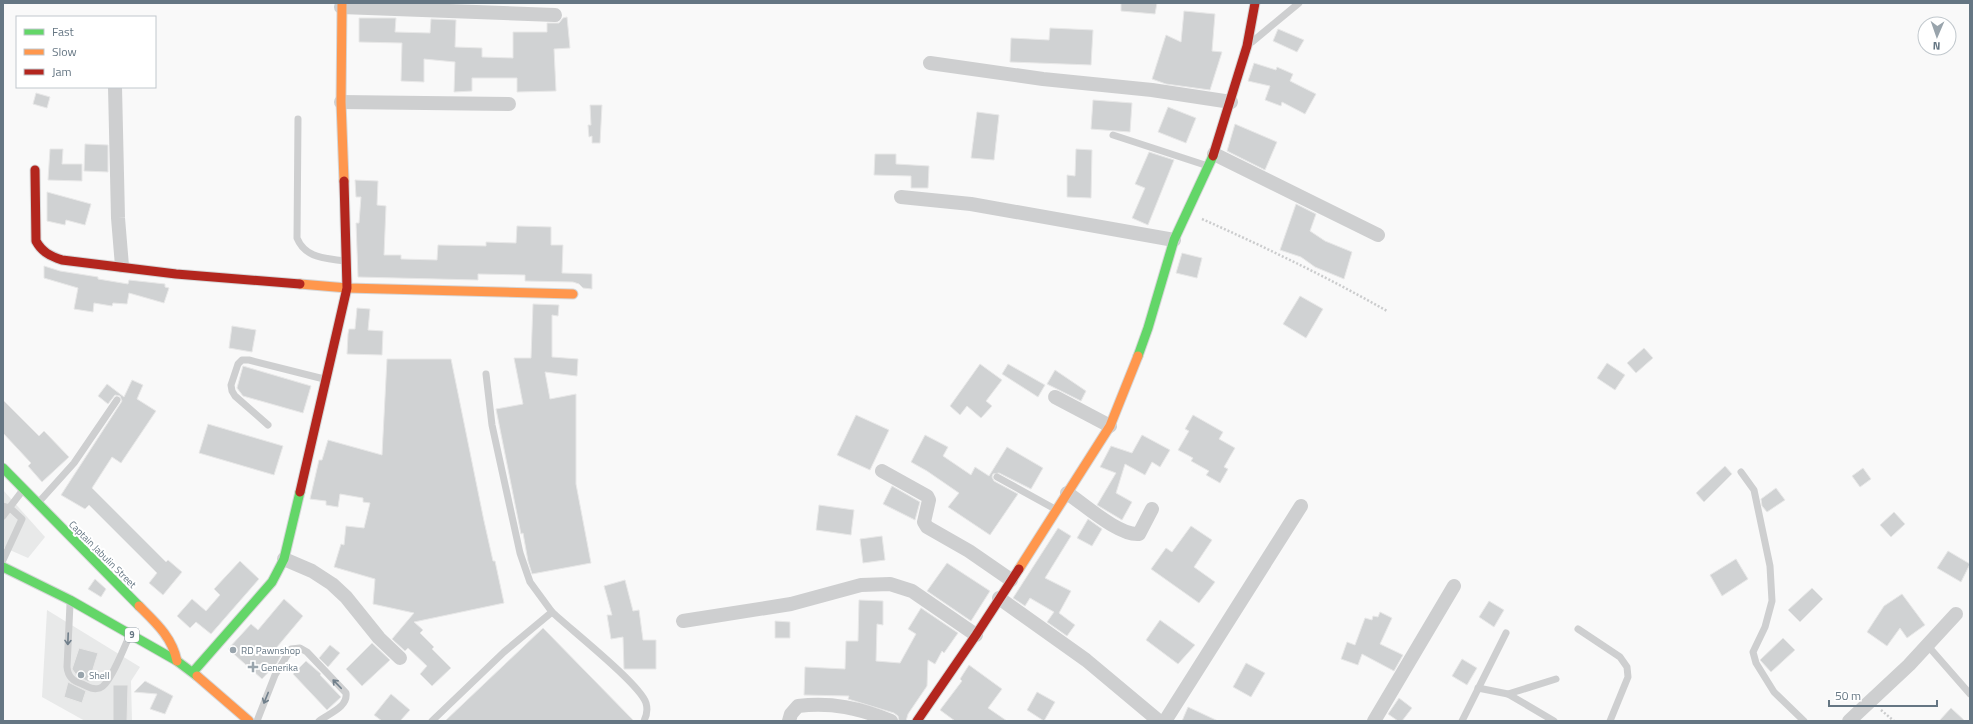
<svg xmlns="http://www.w3.org/2000/svg" width="1973" height="724" font-family="'Titillium Web',sans-serif">
  <style>
    .built { fill: #e8e9e9 }
    .building { fill: #d0d2d3; stroke: #e8e8e8 }
    .lines { fill: none; stroke-linecap: round; stroke-linejoin: round }
    .fast-casing { stroke: #d5d6d7; stroke-width: 11 }
    .slow-casing { stroke: #d5d6d7; stroke-width: 11 }
    .jam-casing { stroke: #d5d6d7; stroke-width: 11 }
    .path { stroke: #cbcccd; stroke-width: 2.5; stroke-dasharray: 2 2; stroke-linecap: butt }
    .lane { stroke: #cecfd0; stroke-width: 7 }
    .street { stroke: #cecfd0; stroke-width: 14 }
    .fast { stroke: #63d668; stroke-width: 9 }
    .slow { stroke: #ff974d; stroke-width: 9 }
    .jam { stroke: #b3261e; stroke-width: 9 }
    .oneway { stroke: #707f8b }
    .poi-dot { fill: #99a4ac; stroke: #fff; stroke-width: 1.5 }
    .labels { text-anchor: middle; stroke-width: 4; stroke-linejoin: round; paint-order: stroke }
    .shield { fill: #fff; stroke: #939fa8; stroke-width: 1 }
    .shield-label { font-size: 9px; font-weight: bold; fill: #657683 }
    .street-label { font-size: 10px; fill: #657683; stroke: #fff }
    .poi-label { font-size: 10px; fill: #657683; stroke: #fff; text-anchor: start }
  </style>
  <rect width="100%" height="100%" fill="#f9f9f9"/>
  <!-- built -->
  <g class="built">
    <path d="M3,490L45,537L28,558L3,547Z"/>
    <path d="M47,610L140,667L131,681L132,721H85L42,697Z"/>
  </g>
  <!-- building -->
  <g class="building">
    <path d="M1121,3H1157L1155,14L1121,11Z"/>
    <path d="M1184,11L1215,14L1212,51L1222,52L1210,90L1166,84L1152,79L1166,35L1181,42Z"/>
    <path d="M567,17L570,48L554,49L556,91L517,92V78H472V91L454,92L455,62L424,59V82L401,81L402,43L359,42V18H396L395,32L430,33L431,19L456,20L455,47L482,48V57L513,58V32H547V23H559L563,18Z"/>
    <path d="M1050,28L1093,30L1091,65L1010,62L1011,38L1049,40Z"/>
    <path d="M1278,29L1304,40L1297,52L1273,41Z"/>
    <path d="M1254,63L1276,70L1277,67L1293,74L1290,81L1316,94L1305,114L1282,102L1281,106L1265,100L1270,86L1248,81Z"/>
    <path d="M36,93L50,97L47,108L33,104Z"/>
    <path d="M1093,100L1132,103L1130,132L1091,129Z"/>
    <path d="M590,105H602L600,143H592V136L589,137L588,125H591Z"/>
    <path d="M1168,107L1196,118L1186,143L1158,132Z"/>
    <path d="M977,112L999,115L994,160L971,158Z"/>
    <path d="M1235,124L1277,142L1265,170L1227,151Z"/>
    <path d="M85,144L108,145V172L84,171Z"/>
    <path d="M50,149H63L62,164H82V181L48,180Z"/>
    <path d="M1076,149L1092,150L1091,198L1067,197V175L1075,176Z"/>
    <path d="M1149,152L1174,160L1148,225L1132,218L1145,188L1135,184Z"/>
    <path d="M875,154H896V164L929,166L928,188H911V176L874,175Z"/>
    <path d="M355,180L378,181L377,205L386,206L384,255H401V259L437,260L438,245L486,246V242L516,243L517,226L551,227V245H563L562,273L592,274V289L583,288L579,284L573,282L525,281V275L478,274V280L358,277L356,223H359L361,197H356Z"/>
    <path d="M47,192L91,204L85,225L66,220L65,225L47,221Z"/>
    <path d="M1296,204L1316,214L1310,231L1325,241L1352,252L1344,279L1315,267L1301,257L1280,250Z"/>
    <path d="M1182,253L1202,258L1197,278L1176,273Z"/>
    <path d="M44,266L60,271L98,277V279L128,284L129,280L165,284V287L169,288L164,303L129,293L127,304L113,303L112,306L94,303L93,312L74,309L78,288L44,278Z"/>
    <path d="M1300,296L1323,309L1306,338L1283,324Z"/>
    <path d="M533,304L559,305L558,316L552,315V357L578,359L577,376L545,372L550,399L576,394V484L591,563L532,574L528,561L523,533L521,534L496,409L523,404L514,358H531Z"/>
    <path d="M357,308L370,309L368,330L383,331L382,355L347,354L348,334L349,329H355Z"/>
    <path d="M232,326L256,330L252,352L229,348Z"/>
    <path d="M1644,348L1653,358L1636,373L1627,363Z"/>
    <path d="M387,359H451L484,521L493,561H495L504,603L414,622L423,630L420,633L434,647L432,649L451,668L432,686L420,674L427,666L408,648L405,651L392,639L414,613L373,604L375,579L334,567L341,544L344,545L346,526L364,528L370,503L363,502V498L340,494L338,507L326,505V501L310,499L319,460H322L328,440L382,455Z"/>
    <path d="M1607,363L1625,375L1615,390L1597,378Z"/>
    <path d="M980,364L1002,380L986,401L992,406L981,418L967,406L960,415L950,406Z"/>
    <path d="M1008,364L1045,385L1038,397L1002,374Z"/>
    <path d="M243,366L311,386L303,413L243,396L237,388Z"/>
    <path d="M1055,370L1086,391L1081,401L1047,384Z"/>
    <path d="M132,380L143,385L137,399L156,411L121,463L112,457L92,488L166,562L168,560L182,572L163,595L149,583L157,573L89,505L85,509L61,495L122,401L120,396L115,395L108,404L98,396L107,384L124,397Z"/>
    <path d="M3,400L39,436L44,431L69,457L42,482L28,466L31,463L3,433Z"/>
    <path d="M856,415L889,430L870,470L837,455Z"/>
    <path d="M1193,415L1223,432L1219,439L1235,448L1224,467L1228,469L1220,483L1206,475L1209,471L1191,461L1193,458L1178,450L1189,431L1185,429Z"/>
    <path d="M208,424L283,446L274,475L199,453Z"/>
    <path d="M925,435L948,447L943,456L971,475L975,467L989,476L1007,447L1043,468L1031,489L999,473L993,474L992,477L994,481L1018,494L990,535L948,507L959,493L927,471L911,462Z"/>
    <path d="M1142,435L1170,450L1160,467L1152,462L1145,475L1125,464L1116,493L1132,502L1122,520L1097,505L1116,473L1100,467L1111,446L1132,453Z"/>
    <path d="M1725,466L1732,474L1704,502L1696,493Z"/>
    <path d="M1863,468L1871,479L1860,487L1852,476Z"/>
    <path d="M892,486L920,502L915,520L883,504Z"/>
    <path d="M1776,488L1785,500L1767,512L1762,506L1761,499Z"/>
    <path d="M819,505L854,510L851,535L816,530Z"/>
    <path d="M1894,512L1905,524L1891,537L1880,525Z"/>
    <path d="M1088,519L1102,529L1092,546L1077,538Z"/>
    <path d="M1191,526L1212,540L1194,567L1215,582L1199,603L1151,569L1166,548L1172,552Z"/>
    <path d="M1058,528L1071,536L1045,578L1071,591L1059,613L1075,625L1067,636L1047,622L1054,612L1030,598L1025,606L1013,598Z"/>
    <path d="M882,536L885,560L863,563L860,539Z"/>
    <path d="M1948,551L1970,564L1961,582L1937,568Z"/>
    <path d="M1736,559L1748,579L1722,596L1710,575Z"/>
    <path d="M240,561L259,579L211,634L196,622L190,628L177,616L192,599L206,611L220,595L214,589Z"/>
    <path d="M947,563L990,591L971,621L927,591Z"/>
    <path d="M95,579L106,589L101,597L88,589Z"/>
    <path d="M625,580L633,611L639,610L643,640H656V669H624L623,637L611,639L607,615H612L604,586Z"/>
    <path d="M1812,588L1823,599L1800,622L1788,610Z"/>
    <path d="M1902,594L1925,625L1907,638L1900,628L1887,646L1867,632L1884,606Z"/>
    <path d="M284,599L303,616L277,647L283,652L277,663L262,679L228,649L251,624L258,630Z"/>
    <path d="M859,600L883,601V625L877,624L876,661L900,663L916,634L908,629L921,608L958,633L944,653L942,651L935,664L928,660L927,686L908,714L906,721H899L898,716L894,713L848,699L849,696L804,695L805,667L845,669L846,641H858Z"/>
    <path d="M1489,601L1504,610L1494,627L1479,617Z"/>
    <path d="M1380,612L1392,618L1380,644L1403,655L1394,671L1362,654L1358,665L1341,659L1347,642L1355,645L1365,618L1372,620L1373,616L1378,617Z"/>
    <path d="M1160,620L1195,645L1178,664L1146,640Z"/>
    <path d="M775,621L790,622V638H775Z"/>
    <path d="M543,628L634,721H445Z"/>
    <path d="M1783,638L1795,650L1771,672L1760,660Z"/>
    <path d="M372,643L390,660L362,686L346,669Z"/>
    <path d="M330,645L340,653L328,667L319,658Z"/>
    <path d="M79,648L98,653L89,682L77,676L72,669Z"/>
    <path d="M1462,659L1477,668L1467,685L1452,676Z"/>
    <path d="M306,661L321,674L320,675L341,697L327,710L293,674Z"/>
    <path d="M1246,663L1265,673L1251,697L1233,687Z"/>
    <path d="M969,665L1002,689L988,708L1007,721H955L940,710L962,681L960,679Z"/>
    <path d="M145,681L173,696L165,714L150,709L157,694L134,692Z"/>
    <path d="M68,682L86,691L82,703L64,697Z"/>
    <path d="M113,685H128L127,721H113Z"/>
    <path d="M1037,692L1055,702L1044,721L1027,710Z"/>
    <path d="M391,694L410,710L400,721H382L374,715Z"/>
    <path d="M1399,698L1412,708L1402,721H1398L1388,714Z"/>
    <path d="M1188,707L1218,721H1182Z"/>
    <path d="M1951,708L1965,721H1939Z"/>
  </g>
  <g class="lines">
    <!-- fast casing -->
    <g class="fast-casing">
      <g id="fast">
        <path d="M1138,356L1148,328L1174,240L1213,156"/>
        <path d="M3,468L139,606"/>
        <path d="M3,567L70,600L177,661L197,676"/>
        <path d="M193,672L272,582L284,559L300,492"/>
      </g>
    </g>
    <!-- slow casing -->
    <g class="slow-casing">
      <g id="slow">
        <path d="M342,3L341,102L344,181"/>
        <path d="M300,284L347,288L573,294"/>
        <path d="M1019,569L1110,426L1138,356"/>
        <path d="M139,606C156,623 172,637 177,661"/>
        <path d="M197,676L249,721"/>
      </g>
    </g>
    <!-- jam casing -->
    <g class="jam-casing">
      <g id="jam">
        <path d="M1213,156L1247,46L1255,3"/>
        <path d="M35,170L36,241C42,252 50,256 62,260L176,274L300,284"/>
        <path d="M300,492L347,288L344,181"/>
        <path d="M917,721L976,635L1019,569"/>
      </g>
    </g>
    <!-- path -->
    <g class="path">
      <path d="M1202,219C1265,247 1327,277 1387,311"/>
      <path d="M1881,710L1894,721"/>
    </g>
    <!-- lane -->
    <g class="lane">
      <path d="M1252,42L1299,3"/>
      <path d="M298,119L297,238C305,258 325,258 344,261"/>
      <path d="M1113,135L1208,166"/>
      <path d="M268,425L235,396L232,391L231,385L238,364L242,360H249L324,379"/>
      <path d="M1741,472L1754,490L1770,566L1772,601L1765,627L1753,652L1756,663L1774,692L1804,721"/>
      <path d="M997,477L1055,509"/>
      <path d="M38,503L74,463L117,400"/>
      <path d="M3,506L10,508L22,519L3,560"/>
      <path d="M3,516L23,490"/>
      <path d="M70,604L67,667C68,677 73,681 82,684C88,687 93,690 100,688C110,685 124,647 129,637"/>
      <path d="M552,612C570,629 640,684 646,703C648,710 647,715 644,721"/>
      <path d="M1578,629L1620,657L1627,667L1628,677L1610,721"/>
      <path d="M1928,646L1970,694"/>
      <path d="M1478,688L1508,694L1554,721"/>
      <path d="M1508,694L1556,679"/>
      <path d="M257,721L275,675L291,649L300,648L307,652L346,693C348,707 330,713 319,721"/>
      <path d="M432,721L504,652L552,612L530,582L520,553L492,425L486,374"/>
      <path d="M1462,721L1506,633"/>
    </g>
    <!-- street -->
    <g class="street">
      <path d="M341,7L555,15"/>
      <path d="M930,63L1043,79L1152,90L1231,102"/>
      <path d="M115,87L118,218L122,266"/>
      <path d="M341,102L509,104"/>
      <path d="M1214,154L1378,235"/>
      <path d="M901,197L971,204L1174,240"/>
      <path d="M1055,397L1110,426"/>
      <path d="M882,471L927,496L929,500L924,522L927,527L969,551L1011,580"/>
      <path d="M1067,493C1084,504 1119,536 1139,534L1152,509"/>
      <path d="M284,559L312,571L332,584L346,597L379,638L400,658"/>
      <path d="M999,598L1086,660L1159,721"/>
      <path d="M683,621L791,604L861,585L890,584L912,591L976,635"/>
      <path d="M789,721L791,714L798,706C832,702 859,708 891,721"/>
      <path d="M1165,721L1301,506"/>
      <path d="M1374,721L1454,586"/>
      <path d="M1849,721L1909,665L1956,614"/>
    </g>
    <!-- fast -->
    <use href="#fast" class="fast"/>
    <!-- slow -->
    <use href="#slow" class="slow"/>
    <!-- jam -->
    <use href="#jam" class="jam"/>
  </g>
  <!-- one-way arrows -->
  <defs><path id="oneway-shaft" d="M-6 0H5M1.5-3L5.5 0L1.5 3" fill="none" stroke-width="1.6" stroke-linecap="round" stroke-linejoin="round"/></defs>
  <g class="oneway">
    <use href="#oneway-shaft" transform="translate(68 639) rotate(92)"/>
    <use href="#oneway-shaft" transform="translate(337 684) rotate(-134)"/>
    <use href="#oneway-shaft" transform="translate(266 698) rotate(112)"/>
  </g>
  <!-- markers -->
  <g class="poi-dot">
    <circle cx="233" cy="650" r="4"/>
    <path d="M251 661h4v4h4v4h-4v4h-4v-4h-4v-4h4z"/>
    <circle cx="81" cy="675" r="4"/>
  </g>
  <g class="labels">
    <!-- shield labels -->
    <rect class="shield" x="125" y="628" width="14" height="14" rx="3"/>
    <g class="shield-label">
      <text x="132" y="638">9</text>
    </g>
    <!-- street labels -->
    <g class="street-label">
      <text transform="translate(103 554) rotate(45)" y="4">Captain Jabulin Street</text>
    </g>
    <!-- poi labels -->
    <g class="poi-label">
      <text x="241" y="654">RD Pawnshop</text>
      <text x="261" y="671">Generika</text>
      <text x="89" y="679">Shell</text>
    </g>
  </g>
  <!-- border -->
  <rect width="1973" height="724" fill="none" stroke="#657683" stroke-width="8"/>
  <!-- legend -->
  <rect x="16" y="16" width="140" height="72" fill="#ffffff" stroke="#c1c8cd"/>
  <rect x="24" y="29" width="20" height="6" fill="#63d668" stroke="#c1c8cd"/>
  <text x="52" y="36" font-size="12" fill="#657683">Fast</text>
  <rect x="24" y="49" width="20" height="6" fill="#ff974d" stroke="#c1c8cd"/>
  <text x="52" y="56" font-size="12" fill="#657683">Slow</text>
  <rect x="24" y="69" width="20" height="6" fill="#b3261e" stroke="#c1c8cd"/>
  <text x="52" y="76" font-size="12" fill="#657683">Jam</text>
  <!-- north arrow -->
  <g transform="translate(1937 36) rotate(182)"><circle r="19" fill="#ffffff" stroke="#c1c8cd"/>
  <path d="M0-3L7 15L0 10L-7 15Z" fill="#99a4ac"/>
  <text y="-6" font-size="11" font-weight="bold" text-anchor="middle" fill="#657683">N</text>
  </g>
  <!-- scale -->
  <path d="M1829 700v6h108v-6" fill="none" stroke="#657683" stroke-width="2"/>
  <text x="1835" y="700" font-size="12" fill="#657683" stroke="#ffffff" stroke-width="3" paint-order="stroke">50 m</text>
</svg>
